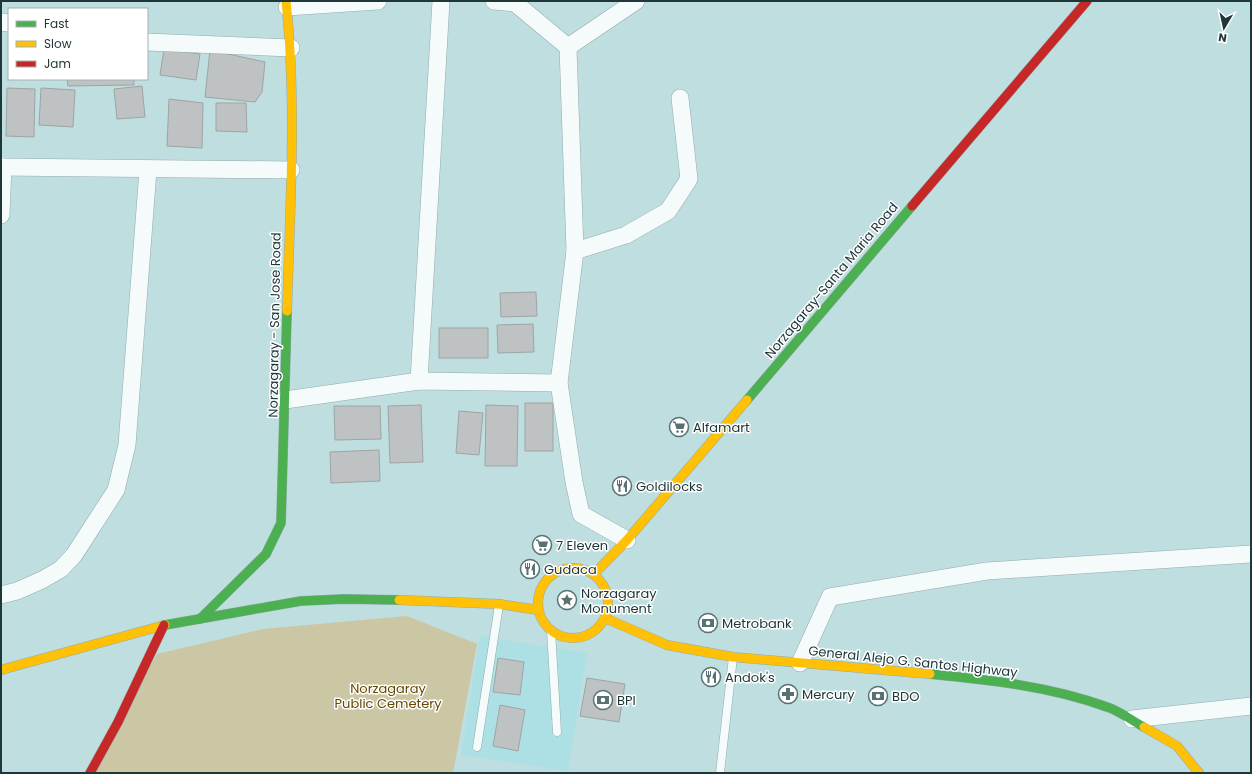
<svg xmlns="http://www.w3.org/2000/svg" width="1252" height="774" font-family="Poppins,sans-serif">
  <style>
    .built { fill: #ade0e4 }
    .green { fill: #cbc6a3 }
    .building { fill: #bec2c3; stroke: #9ea4a4 }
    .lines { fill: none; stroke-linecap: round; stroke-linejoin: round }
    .lane-casing { stroke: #92abad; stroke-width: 9 }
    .street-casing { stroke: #92abad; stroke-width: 18 }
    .fast-casing { stroke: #92abad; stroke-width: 10 }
    .slow-casing { stroke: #92abad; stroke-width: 10 }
    .jam-casing { stroke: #92abad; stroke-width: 10 }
    .lane { stroke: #f5fafa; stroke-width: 8 }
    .street { stroke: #f5fafa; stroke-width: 17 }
    .fast { stroke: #4caf50; stroke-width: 9 }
    .slow { stroke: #ffc107; stroke-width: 9 }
    .jam { stroke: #c62828; stroke-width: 9 }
    .labels { text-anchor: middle; stroke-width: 3; stroke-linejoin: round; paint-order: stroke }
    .street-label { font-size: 13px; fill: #203739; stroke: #fff }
    .poi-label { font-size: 13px; fill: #203739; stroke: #fff; text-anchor: start }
    .park-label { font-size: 13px; fill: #664800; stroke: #fff }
  </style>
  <rect width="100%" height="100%" fill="#bfdee0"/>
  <!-- built -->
  <path class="built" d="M480,636L587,653L568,771L461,755Z"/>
  <!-- green -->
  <path class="green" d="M407,616L477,644L453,773H89L157,654L263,629Z"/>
  <!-- building -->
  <g class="building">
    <path d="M164,49L200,54L196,80L160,75Z"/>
    <path d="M210,50L265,62L262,92L255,102L205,97Z"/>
    <path d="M67,79H134V85L68,86Z"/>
    <path d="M142,86L145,117L117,119L114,89Z"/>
    <path d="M7,88L35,89L34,137L6,136Z"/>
    <path d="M41,88L75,90L73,127L39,125Z"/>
    <path d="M169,99L203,103L202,148L167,146Z"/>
    <path d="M216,103H246L247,132L216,131Z"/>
    <path d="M536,292L537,316L501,317L500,293Z"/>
    <path d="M533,324L534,352L498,353L497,325Z"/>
    <rect x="439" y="328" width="49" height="30"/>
    <rect x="525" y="403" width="28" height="48"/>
    <path d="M421,405L423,462L390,463L388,406Z"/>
    <path d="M486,405L518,406L517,466H485Z"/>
    <path d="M334,406H380L381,439L335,440Z"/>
    <path d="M459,411L483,413L479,455L456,453Z"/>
    <path d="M379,450L380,481L331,483L330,452Z"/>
    <path d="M498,658L524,662L520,695L493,692Z"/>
    <path d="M587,678L625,684L619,722L580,716Z"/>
    <path d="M500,705L525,710L518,751L493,746Z"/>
  </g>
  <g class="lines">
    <!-- lane casing -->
    <g class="lane-casing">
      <g id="lane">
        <path d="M551,630L557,732"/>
        <path d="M477,747L499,605"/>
        <path d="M720,773L733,657"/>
      </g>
    </g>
    <!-- street casing -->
    <g class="street-casing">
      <g id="street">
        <path d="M494,1L515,3L568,47L575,251L559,383L574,482L581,514L627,540"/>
        <path d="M287,7L378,1"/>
        <path d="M1,22L9,23"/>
        <path d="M147,42L291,48"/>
        <path d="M568,47L636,1"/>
        <path d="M1,167L291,170"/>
        <path d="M1,215L3,167"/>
        <path d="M575,251L626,235L668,211L689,179L680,98"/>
        <path d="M419,381L441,1"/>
        <path d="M285,400L419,381L559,383"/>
        <path d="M1,595L17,591L42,580L61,569L74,555L116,490L127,445L148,170"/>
        <path d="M800,663L830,597L987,571L1251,554"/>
        <path d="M1132,719L1251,706"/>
      </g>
    </g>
    <!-- fast casing -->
    <g class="fast-casing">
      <g id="fast">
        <path d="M747,400L912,206"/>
        <path d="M200,619L266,554L281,523L287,311"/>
        <path d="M165,625L301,601L344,599L399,600"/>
        <path d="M930,674C989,680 1050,686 1107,707C1120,711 1132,721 1144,727"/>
      </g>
    </g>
    <!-- slow casing -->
    <g class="slow-casing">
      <g id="slow">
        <path d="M286,1C297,104 290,208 287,311"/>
        <circle cx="573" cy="603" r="35"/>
        <path d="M594,574L627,540L747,400"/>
        <path d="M399,600L499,604L538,610"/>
        <path d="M605,618L667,645L733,657L930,674"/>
        <path d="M1,670L165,625"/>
        <path d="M1144,727L1177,746L1199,773"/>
      </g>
    </g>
    <!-- jam casing -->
    <g class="jam-casing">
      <g id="jam">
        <path d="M912,206L1087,1"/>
        <path d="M90,773L118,722L164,625"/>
      </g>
    </g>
    <!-- lane -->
    <use href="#lane" class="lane"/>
    <!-- street -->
    <use href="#street" class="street"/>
    <!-- fast -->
    <use href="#fast" class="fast"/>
    <!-- slow -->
    <use href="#slow" class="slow"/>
    <!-- jam -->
    <use href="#jam" class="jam"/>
  </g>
  <!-- icons -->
  <defs>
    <g id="supermarket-ring" transform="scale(1)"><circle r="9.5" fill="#fff" stroke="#587173" stroke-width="1.5"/><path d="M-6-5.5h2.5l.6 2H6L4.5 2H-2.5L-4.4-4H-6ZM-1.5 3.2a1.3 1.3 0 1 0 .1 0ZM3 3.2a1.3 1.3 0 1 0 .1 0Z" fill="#587173"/></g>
    <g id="restaurant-ring" transform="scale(1)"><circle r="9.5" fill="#fff" stroke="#587173" stroke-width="1.5"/><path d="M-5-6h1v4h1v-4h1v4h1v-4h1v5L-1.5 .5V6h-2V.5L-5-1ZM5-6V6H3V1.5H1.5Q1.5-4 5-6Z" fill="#587173"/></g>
    <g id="sight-ring" transform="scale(1)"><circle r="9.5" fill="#fff" stroke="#587173" stroke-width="1.5"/><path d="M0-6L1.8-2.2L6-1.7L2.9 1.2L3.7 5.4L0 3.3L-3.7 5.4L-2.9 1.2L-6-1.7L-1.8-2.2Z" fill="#587173"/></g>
    <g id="bank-ring" transform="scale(1)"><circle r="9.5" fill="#fff" stroke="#587173" stroke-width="1.5"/><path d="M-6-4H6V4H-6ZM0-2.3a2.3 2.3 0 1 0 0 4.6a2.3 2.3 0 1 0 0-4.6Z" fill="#587173"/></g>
    <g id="pharmacy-ring" transform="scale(1)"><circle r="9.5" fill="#fff" stroke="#587173" stroke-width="1.5"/><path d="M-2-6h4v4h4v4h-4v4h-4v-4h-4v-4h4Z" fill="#587173"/></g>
  </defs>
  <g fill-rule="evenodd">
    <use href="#supermarket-ring" x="679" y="427"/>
    <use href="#restaurant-ring" x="622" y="486"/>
    <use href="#supermarket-ring" x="542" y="545"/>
    <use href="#restaurant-ring" x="530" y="569"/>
    <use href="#sight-ring" x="567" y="600"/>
    <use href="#bank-ring" x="708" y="623"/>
    <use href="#restaurant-ring" x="711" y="677"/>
    <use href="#pharmacy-ring" x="788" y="694"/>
    <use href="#bank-ring" x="878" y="696"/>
    <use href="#bank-ring" x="603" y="700"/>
  </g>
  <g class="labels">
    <!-- street labels -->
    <g class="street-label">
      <text transform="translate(831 280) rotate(-50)" y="5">Norzagaray-Santa Maria Road</text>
      <text transform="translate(274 325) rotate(-89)" y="5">Norzagaray - San Jose Road</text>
      <text transform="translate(913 661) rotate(6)" y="5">General Alejo G. Santos Highway</text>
    </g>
    <!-- poi labels -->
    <g class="poi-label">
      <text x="693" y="432">Alfamart</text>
      <text x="636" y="491">Goldilocks</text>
      <text x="556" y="550">7 Eleven</text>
      <text x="544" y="574">Gudaca</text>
      <text x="581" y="598">Norzagaray<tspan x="581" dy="15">Monument</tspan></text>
      <text x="722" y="628">Metrobank</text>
      <text x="725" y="682">Andok's</text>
      <text x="802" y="699">Mercury</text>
      <text x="892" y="701">BDO</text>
      <text x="617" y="705">BPI</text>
    </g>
    <!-- park labels -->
    <g class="park-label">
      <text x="388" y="693">Norzagaray<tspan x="388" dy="15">Public Cemetery</tspan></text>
    </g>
  </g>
  <!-- border -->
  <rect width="1252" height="774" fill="none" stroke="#203739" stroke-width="4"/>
  <!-- legend -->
  <rect x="8" y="8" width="140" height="72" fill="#ffffff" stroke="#a6afb0"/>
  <rect x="16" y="21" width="20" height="6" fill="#4caf50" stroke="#a6afb0"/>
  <text x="44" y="28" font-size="12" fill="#203739">Fast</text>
  <rect x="16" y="41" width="20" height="6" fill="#ffc107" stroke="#a6afb0"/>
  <text x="44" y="48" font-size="12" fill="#203739">Slow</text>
  <rect x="16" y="61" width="20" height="6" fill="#c62828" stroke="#a6afb0"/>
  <text x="44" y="68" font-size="12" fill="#203739">Jam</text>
  <!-- north arrow -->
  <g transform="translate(1224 28) rotate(189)" stroke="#ffffff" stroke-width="3" paint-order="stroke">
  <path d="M0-3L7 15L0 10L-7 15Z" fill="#203739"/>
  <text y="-6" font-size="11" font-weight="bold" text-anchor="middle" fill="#203739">N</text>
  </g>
</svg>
